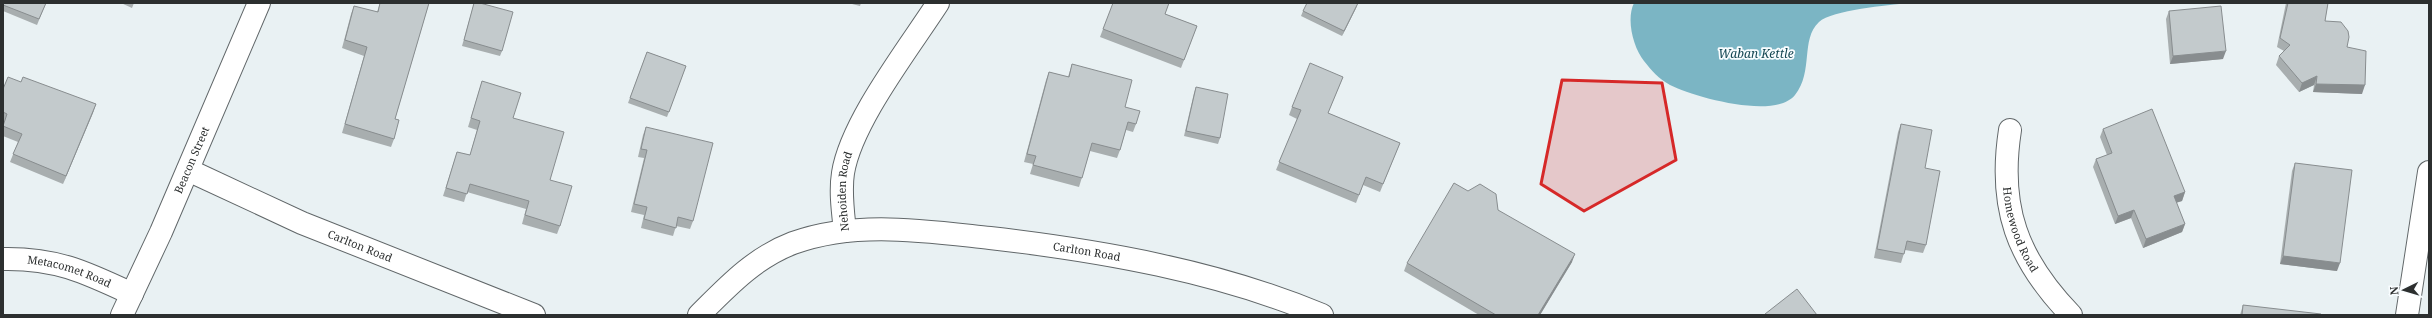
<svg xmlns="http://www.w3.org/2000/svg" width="2432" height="318" font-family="'Noto Serif',serif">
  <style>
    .water { fill: #7bb5c4 }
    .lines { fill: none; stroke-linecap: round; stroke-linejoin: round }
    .street-casing { stroke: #616769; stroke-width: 24 }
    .secondary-casing { stroke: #616769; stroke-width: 24 }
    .street { stroke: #fff; stroke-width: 22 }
    .secondary { stroke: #fff; stroke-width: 22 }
    .wall { fill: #a8aeaf }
    .shaded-wall { fill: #888d8f }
    .building { fill: #c3cacc; stroke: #888d8f }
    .marked { fill: #d62828; fill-opacity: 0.2; stroke: #d62828; stroke-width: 3; stroke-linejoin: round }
    .labels { text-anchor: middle; stroke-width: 3.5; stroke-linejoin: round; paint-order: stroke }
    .street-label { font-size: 11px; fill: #2c2f2f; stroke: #f9fdff }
    .water-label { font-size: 12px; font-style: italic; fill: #144753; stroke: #f9fdff }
  </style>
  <rect width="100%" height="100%" fill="#e9f1f3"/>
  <!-- water -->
  <path class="water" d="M1634,3H1908C1889,5 1832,10 1819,22C1800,40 1814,71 1795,95C1775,120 1694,97 1670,85C1659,79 1651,70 1644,61C1633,47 1626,19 1634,3Z"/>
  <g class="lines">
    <!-- street casing -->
    <g class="street-casing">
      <g id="street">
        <path id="s1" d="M2010,130C1998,207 2017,259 2071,315"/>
        <path id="s2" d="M845,231C843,212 840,192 843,173C851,122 909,48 938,3"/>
        <path id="s3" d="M3,259C56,258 85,272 132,294"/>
        <path d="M2407,315L2429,172"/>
      </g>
    </g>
    <!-- secondary casing -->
    <g class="secondary-casing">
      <g id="secondary">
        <path id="s4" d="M188,170L302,223L534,315"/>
        <path id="s5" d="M122,315L161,232L259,3"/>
        <path id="s6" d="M699,315C728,286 754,258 793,243C856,220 925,231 990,238C1102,251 1217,271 1322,315"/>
      </g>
    </g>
    <!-- street -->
    <use href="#street" class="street"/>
    <!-- secondary -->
    <use href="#secondary" class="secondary"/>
  </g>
  <!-- wall -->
  <g class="wall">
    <path d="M3,3H46L37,25L3,11Z"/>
    <path d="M121,3H134L132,8Z"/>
    <path d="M380,3H429L395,119L394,139L391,147L342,133L364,56L342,48L351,14L354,6L377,12Z"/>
    <path d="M474,3L502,51L500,56L462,46Z"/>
    <path d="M848,3H861L860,6Z"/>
    <path d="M1169,3L1165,14L1197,26L1181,68L1100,37L1103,29Z"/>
    <path d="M1358,3L1356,8L1342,36L1301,16L1303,11Z"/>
    <path d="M2286,3H2328L2325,21L2347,47L2362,94L2313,92L2314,85L2299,92L2276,65L2279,56L2284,51L2277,47Z"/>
    <path d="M2169,11L2223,59L2170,64L2166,19Z"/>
    <path d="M647,52L686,66L667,117L628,103Z"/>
    <path d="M1072,64L1125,107L1136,124L1133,132L1126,130L1120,150L1117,158L1090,151L1079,187L1030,174L1033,164L1024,162L1046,80L1049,72L1068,77Z"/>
    <path d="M1343,77L1328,113L1400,143L1380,192L1363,185L1356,203L1276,170L1297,119L1289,115L1292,107Z"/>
    <path d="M482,81L513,118L550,180L560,226L557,234L522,224L526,209L467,192L464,202L443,196L457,152L470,155L477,130L468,127Z"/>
    <path d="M21,82L96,104L63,184L10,162L18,142L3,136V125L4,122H3V89Z"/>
    <path d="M1196,87L1220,138L1218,144L1184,136L1194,93Z"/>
    <path d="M1901,124L1925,168L1926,245L1923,253L1905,250L1901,263L1874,258L1898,132Z"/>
    <path d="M646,127L693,221L690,229L676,226L673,236L641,228L644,215L631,212L644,158L638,157L643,135Z"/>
    <path d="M2103,129L2185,192L2182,201L2176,203L2185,224L2182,232L2143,248L2131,218L2115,224L2093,167L2096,159L2107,155L2100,137Z"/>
    <path d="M2295,163L2337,271L2280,264L2292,171Z"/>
    <path d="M1498,210L1572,262L1540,315H1479L1404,271L1407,263Z"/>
    <path d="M2243,305L2321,315H2240Z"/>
  </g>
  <!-- shaded-wall -->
  <g class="shaded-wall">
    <path d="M1358,3L1356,8L1342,36L1344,31Z"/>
    <path d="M2226,51L2223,59L2170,64L2173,56Z"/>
    <path d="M2317,76L2314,85L2299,92L2302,83Z"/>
    <path d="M2316,84L2365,85L2362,94L2313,92Z"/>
    <path d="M96,104L93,113L63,184L66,176Z"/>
    <path d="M2185,192L2182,201L2171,204L2174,196Z"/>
    <path d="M2134,210L2131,218L2115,224L2118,216Z"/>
    <path d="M2185,224L2182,232L2143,248L2146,239Z"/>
    <path d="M1575,254L1572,262L1540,315H1538Z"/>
    <path d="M2283,256L2340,263L2337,271L2280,264Z"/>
  </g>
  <!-- building -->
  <g class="building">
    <path d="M3,3H46L39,19L3,5Z"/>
    <path d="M380,3H429L395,119L399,120L394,139L345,124L367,47L345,40L354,6L378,12Z"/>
    <path d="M474,3H480L513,12L502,51L464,40Z"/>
    <path d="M1113,3H1169L1165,14L1197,26L1184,60L1103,29Z"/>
    <path d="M1307,3H1358L1344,31L1303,11Z"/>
    <path d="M2288,3H2328L2325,21L2341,22L2348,31L2349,37L2347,47L2366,51L2365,85L2316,84L2317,76L2302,83L2279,56L2290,45L2280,38Z"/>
    <path d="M2221,6L2226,51L2173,56L2169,11Z"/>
    <path d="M647,52L686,66L669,112L630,98Z"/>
    <path d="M1310,63L1343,77L1328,113L1400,143L1383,184L1366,177L1359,195L1279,162L1301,110L1292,107Z"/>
    <path d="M1072,64L1132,80L1125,107L1140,111L1136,124L1128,122L1120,150L1092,143L1082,178L1033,165L1036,156L1027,154L1049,72L1069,77Z"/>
    <path d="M8,77L21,82L23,77L96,104L66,176L13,154L22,134L3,126L7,114L3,112V89Z"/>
    <path d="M482,81L521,93L513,118L564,132L550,180L572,186L560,226L525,215L529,201L470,184L467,194L446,188L457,152L470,155L480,121L471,118Z"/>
    <path d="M1196,87L1228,94L1220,138L1186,131Z"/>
    <path d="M2152,109L2185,192L2174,196L2185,224L2146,239L2134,210L2118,216L2096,159L2112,153L2103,129Z"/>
    <path d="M1901,124L1932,130L1925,168L1940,171L1926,245L1907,241L1904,254L1877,249Z"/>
    <path d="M646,127L713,143L693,221L678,217L676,228L644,219L647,207L634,204L647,150L641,149Z"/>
    <path d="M2295,163L2352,170L2340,263L2283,256Z"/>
    <path d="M1454,183L1468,191L1480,184L1496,194L1498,210L1575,254L1538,315H1496L1407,263Z"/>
    <path d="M1797,289L1817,315H1766L1765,314Z"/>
    <path d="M2243,305L2321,314V315H2242Z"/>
  </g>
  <!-- marked area -->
  <path class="marked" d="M1562,80L1662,83L1676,160L1584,211L1541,184Z"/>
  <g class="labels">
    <!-- street labels -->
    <g class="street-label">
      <text dy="4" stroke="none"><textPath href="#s5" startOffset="170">Beacon Street</textPath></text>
      <text dy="4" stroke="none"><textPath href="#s2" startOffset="40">Nehoiden Road</textPath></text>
      <text dy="4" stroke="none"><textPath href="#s1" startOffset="102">Homewood Road</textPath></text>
      <text dy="4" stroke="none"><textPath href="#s4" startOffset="188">Carlton Road</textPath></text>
      <text dy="4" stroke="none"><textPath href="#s6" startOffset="416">Carlton Road</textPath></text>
      <text dy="4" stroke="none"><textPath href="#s3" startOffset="68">Metacomet Road</textPath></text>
    </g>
    <!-- water labels -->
    <g class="water-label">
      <text x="1756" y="58">Waban Kettle</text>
    </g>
  </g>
  <!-- border -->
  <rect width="2432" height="318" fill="none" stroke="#2c2f2f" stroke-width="8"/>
  <!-- north arrow -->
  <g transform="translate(2404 290) rotate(265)" stroke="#f9fdff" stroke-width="3" paint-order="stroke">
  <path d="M0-3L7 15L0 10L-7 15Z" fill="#2c2f2f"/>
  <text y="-6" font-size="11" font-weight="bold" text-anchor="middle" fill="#2c2f2f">N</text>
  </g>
</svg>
